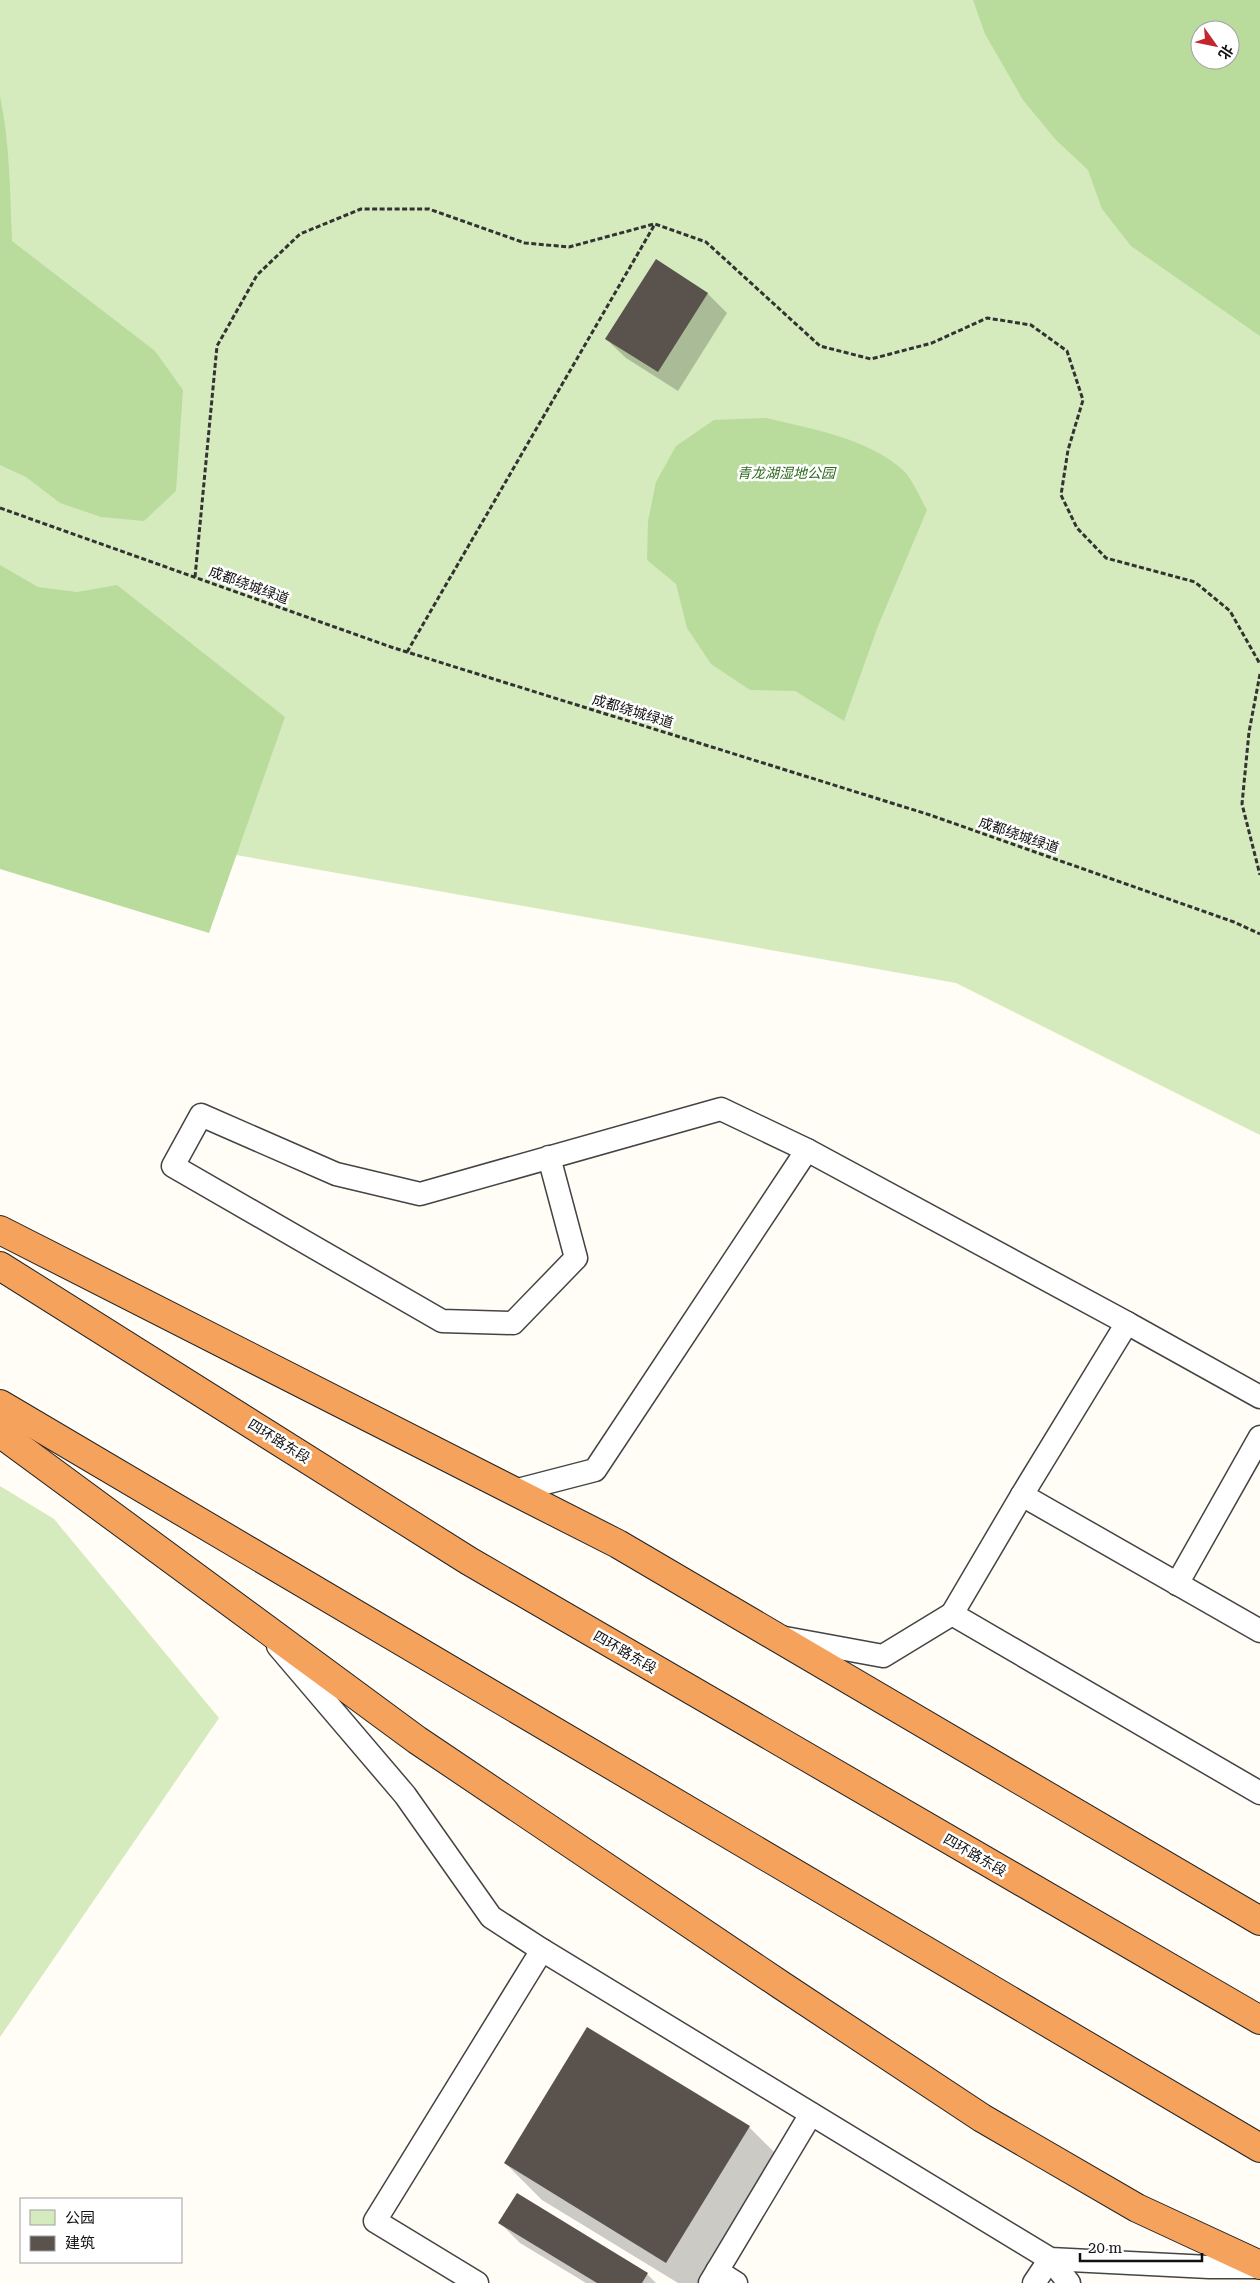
<svg xmlns="http://www.w3.org/2000/svg" width="1260" height="2283" font-family="'Roboto Serif','Noto Sans SC',serif">
  <style>
    .green { fill: #d5ebbd; fill-rule: evenodd }
    .forest { fill: #b9dc9c; fill-rule: evenodd }
    .shadow { fill: #0003 }
    .building { fill: #5a524d }
    .lines { fill: none; stroke-linecap: round; stroke-linejoin: round }
    .lane-casing { stroke: #444; stroke-width: 25 }
    .highway-casing { stroke: #222; stroke-width: 30 }
    .path { stroke: #333; stroke-width: 3; stroke-dasharray: 5 2.5; stroke-linecap: butt }
    .lane { stroke: #fff; stroke-width: 22 }
    .highway { stroke: #f5a25d; stroke-width: 28 }
    .labels { text-anchor: middle; stroke-width: 5; stroke-linejoin: round; paint-order: stroke }
    .park-label { font-size: 14px; font-style: italic; fill: #2f6b1f; stroke: #fff }
    .street-label { font-size: 14px; fill: #111; stroke: #fff }
  </style>
  <rect width="100%" height="100%" fill="#fffdf5"/>
  <!-- green -->
  <g class="green">
    <path d="M0,0H1260V1135L956,983L0,813ZM1200,30H1230V60H1200Z"/>
    <path d="M0,1486L54,1519L219,1718L0,2037Z"/>
  </g>
  <!-- forest -->
  <g class="forest">
    <path d="M973,0H1260V336L1131,246L1102,209L1088,170L1056,140L1023,100L985,34ZM1200,30H1230V60H1200Z"/>
    <path d="M0,96C10,144 10,192 12,241L155,351L183,390L176,491L144,521L101,517L60,503L26,477L0,465Z"/>
    <path d="M766,418C812,429 867,438 903,470C913,480 920,498 927,510L878,626L844,721L795,691L750,690L711,664L687,628L676,584L647,560L648,521L656,482L676,446L714,420Z"/>
    <path d="M0,565L38,587L77,592L117,585L285,717L209,933L0,869Z"/>
  </g>
  <!-- shadow -->
  <g class="shadow">
    <path d="M656,261L708,294L727,313L678,391L626,358L606,339Z"/>
    <path d="M749,2127L785,2163L713,2283H678L542,2200L505,2163Z"/>
    <path d="M500,2223L647,2274L656,2283H586L520,2243Z"/>
  </g>
  <!-- building -->
  <g class="building">
    <path d="M656,259L708,293L658,372L605,339Z"/>
    <path d="M587,2027L750,2126L666,2263L504,2163Z"/>
    <path d="M517,2193L648,2273L642,2283H597L498,2223Z"/>
  </g>
  <g class="lines">
    <!-- lane casing -->
    <g class="lane-casing">
      <g id="lane">
        <path d="M807,1150L1127,1323"/>
        <path d="M514,1491L595,1470L807,1150L721,1109L420,1194L336,1174L201,1115L173,1166L442,1321L513,1323L576,1258L549,1157"/>
        <path d="M1022,1495L1260,1631"/>
        <path d="M1177,1584L1260,1437"/>
        <path d="M952,1614L1022,1495L1127,1323L1260,1397"/>
        <path d="M785,1638L883,1656L952,1614L1260,1793"/>
        <path d="M278,1646L405,1795L491,1917L542,1950L1050,2259L1209,2267H1260"/>
        <path d="M717,2271L736,2283"/>
        <path d="M477,2283L375,2221L542,1950"/>
        <path d="M710,2283L811,2114"/>
        <path d="M1034,2283L1050,2259L1069,2283"/>
      </g>
    </g>
    <!-- highway casing -->
    <g class="highway-casing">
      <g id="highway">
        <path d="M0,1230L618,1544L1260,1921"/>
        <path d="M0,1266L469,1561L1260,2020"/>
        <path d="M0,1404L1260,2148"/>
        <path d="M0,1433L417,1740L781,1985L982,2118L1137,2208L1260,2265"/>
      </g>
    </g>
    <!-- path -->
    <g class="path">
      <path d="M0,508L391,647L930,815L1234,922L1260,934"/>
      <path d="M195,577L217,346L257,275L300,234L361,209H429L525,243L569,247L654,224"/>
      <path d="M407,652L655,224L706,242L820,346L871,359L932,343L987,318L1031,325L1067,351L1083,400L1068,450L1061,495L1077,528L1106,558L1195,582L1230,611L1260,664"/>
      <path d="M1260,674L1249,732L1242,804L1260,875"/>
    </g>
    <!-- lane -->
    <use href="#lane" class="lane"/>
    <!-- highway -->
    <use href="#highway" class="highway"/>
  </g>
  <g class="labels">
    <!-- park labels -->
    <g class="park-label">
      <text x="786" y="478">青龙湖湿地公园</text>
    </g>
    <!-- street labels -->
    <g class="street-label">
      <text transform="translate(249 585) rotate(20)" y="5">成都绕城绿道</text>
      <text transform="translate(633 711) rotate(17)" y="5">成都绕城绿道</text>
      <text transform="translate(1019 835) rotate(19)" y="5">成都绕城绿道</text>
      <text transform="translate(279 1441) rotate(32)" y="5">四环路东段</text>
      <text transform="translate(625 1652) rotate(30)" y="5">四环路东段</text>
      <text transform="translate(975 1855) rotate(30)" y="5">四环路东段</text>
    </g>
  </g>
  <!-- legend -->
  <rect x="20" y="2198" width="162" height="65" fill="#ffffff" stroke="#a0a0a0"/>
  <rect x="30" y="2210" width="25" height="15" fill="#d5ebbd" stroke="#a0a0a0"/>
  <text x="65" y="2223" font-size="15" fill="#111111">公园</text>
  <rect x="30" y="2236" width="25" height="15" fill="#5a524d" stroke="#a0a0a0"/>
  <text x="65" y="2248" font-size="15" fill="#111111">建筑</text>
  <!-- north arrow -->
  <g transform="translate(1215 45) rotate(123)"><circle r="24" fill="#ffffff" stroke="#a0a0a0"/>
  <path d="M0-4L9 19L0 12L-9 19Z" fill="#c4262e"/>
  <text y="-8" font-size="14" font-weight="bold" text-anchor="middle" fill="#111111">北</text>
  </g>
  <!-- scale -->
  <path d="M1080 2253v8h122v-8" fill="none" stroke="#111111" stroke-width="2.5"/>
  <text x="1088" y="2253" font-size="15" fill="#111111" stroke="#ffffff" stroke-width="4" paint-order="stroke">20 m</text>
</svg>
